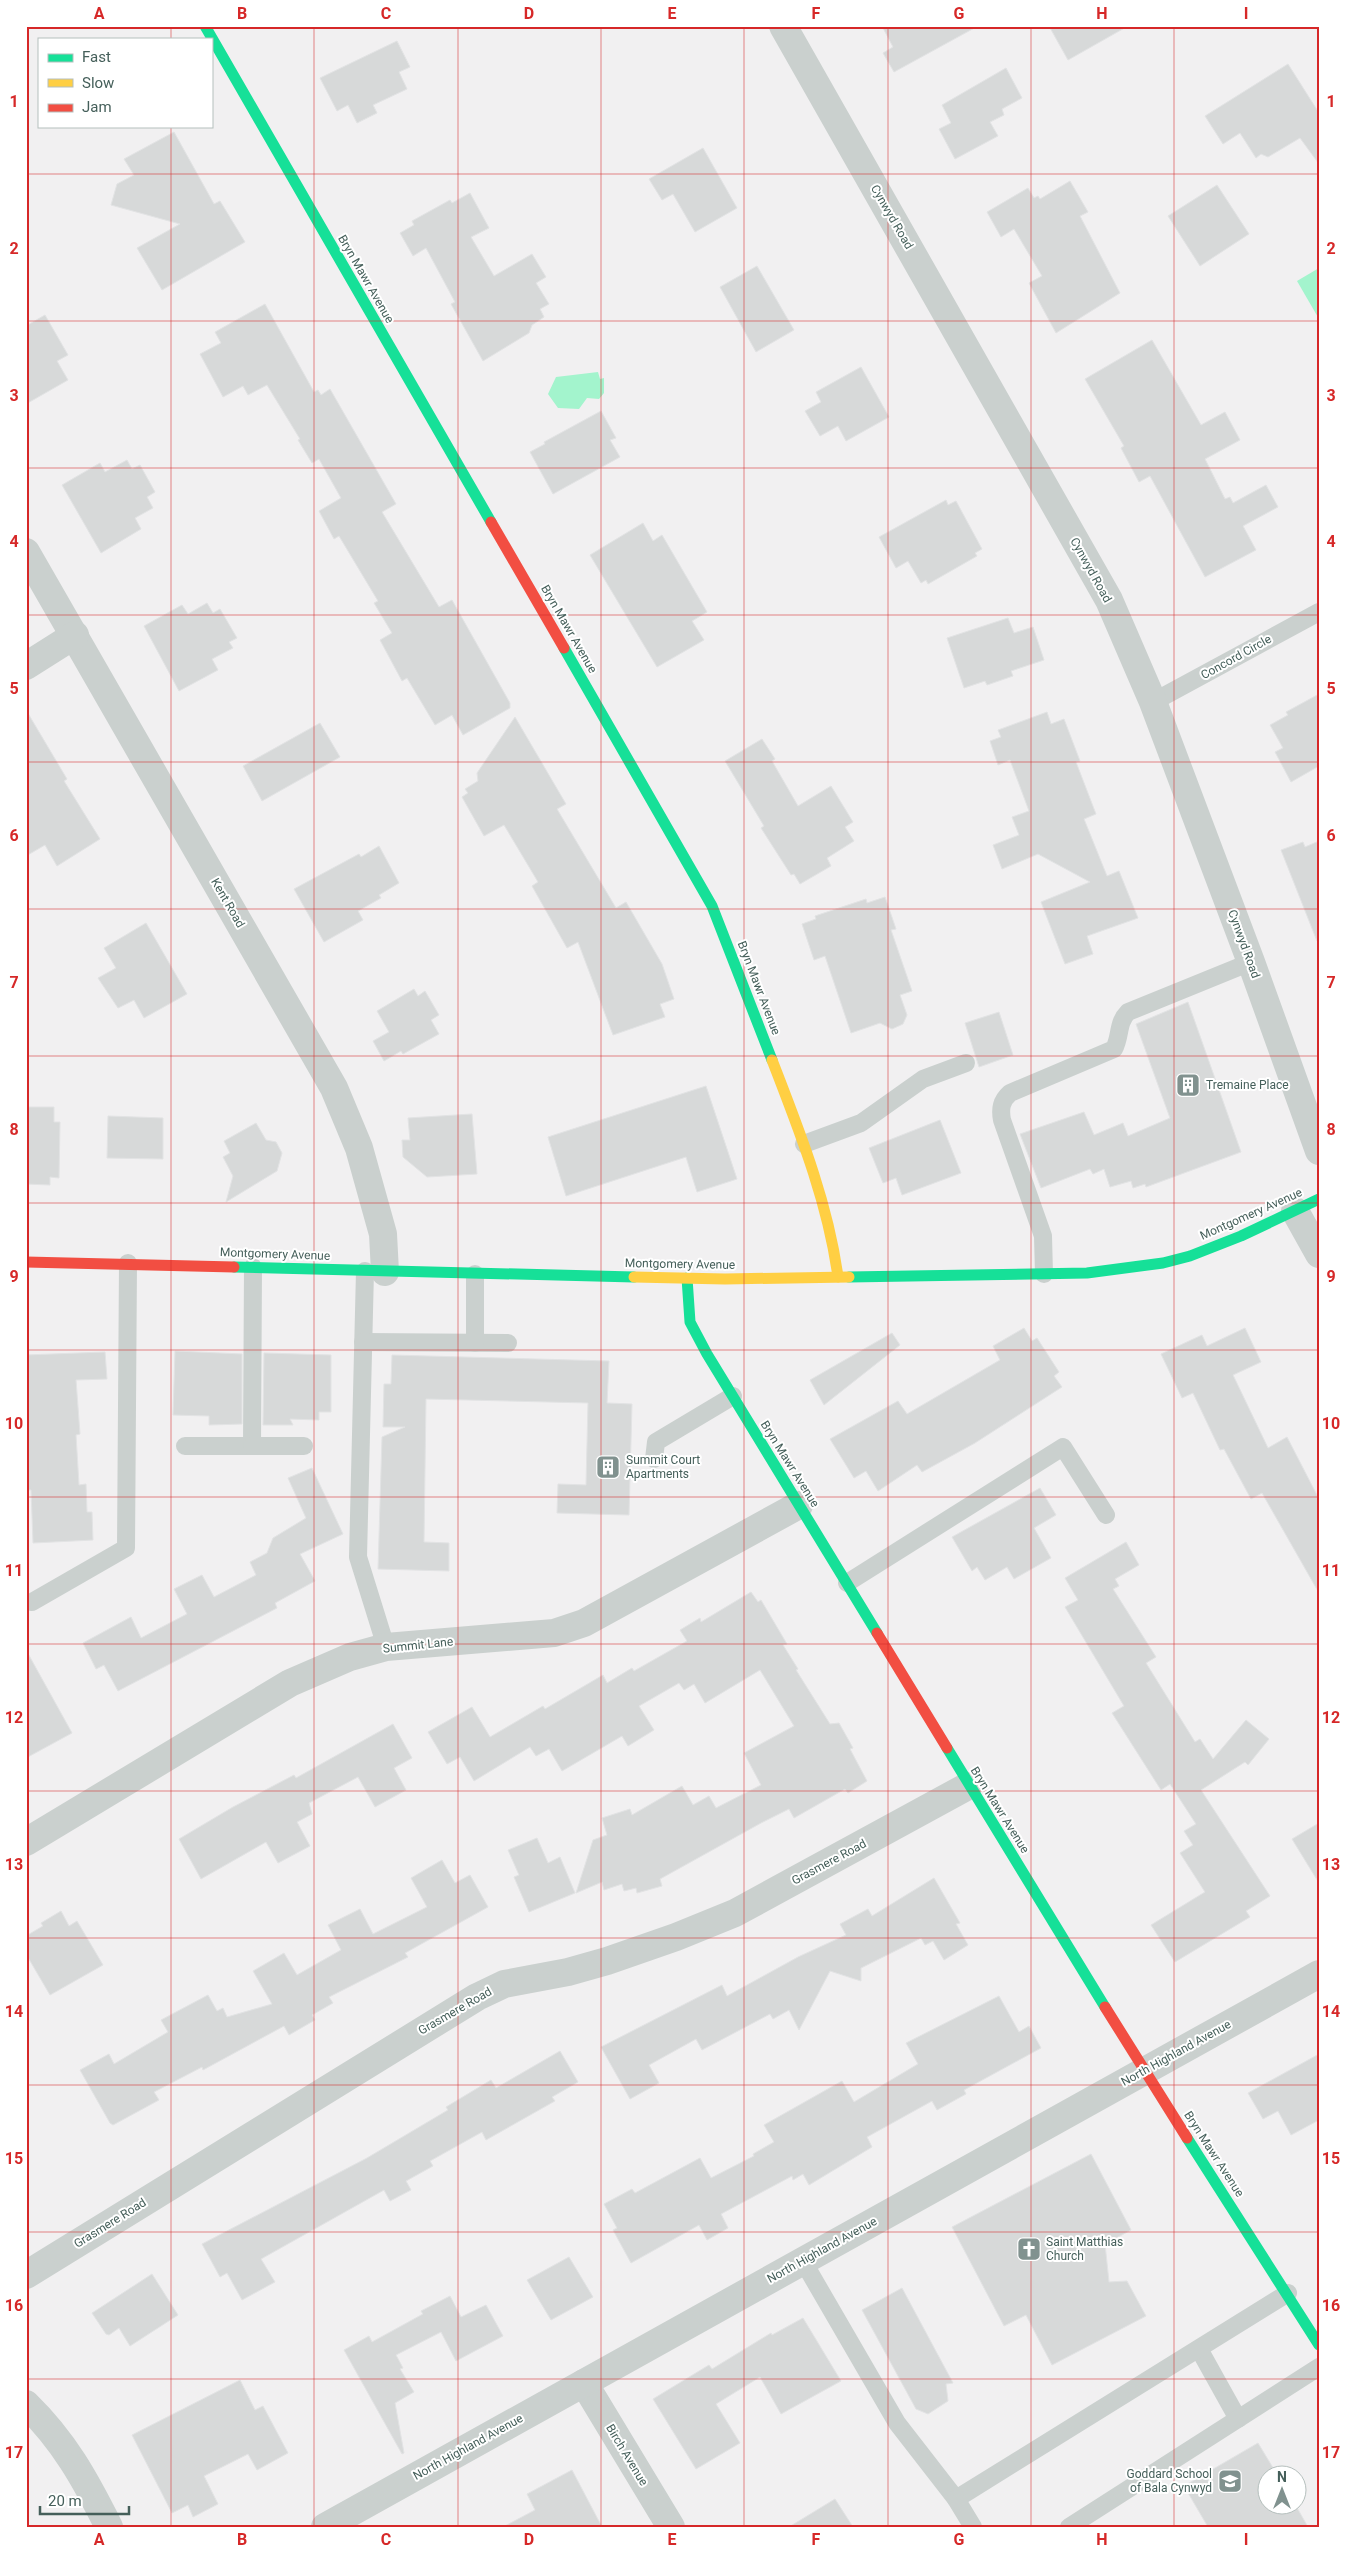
<svg xmlns="http://www.w3.org/2000/svg" width="1345" height="2553" font-family="Roboto,sans-serif">
  <style>
    .water { fill: #a3f4cd }
    .building { fill: #d7d9d9; stroke: #e2e3e4 }
    .lines { fill: none; stroke-linecap: round; stroke-linejoin: round }
    .lane { stroke: #cad0ce; stroke-width: 18 }
    .street { stroke: #cad0ce; stroke-width: 28 }
    .fast { stroke: #16e098; stroke-width: 11 }
    .slow { stroke: #ffcf43; stroke-width: 11 }
    .jam { stroke: #f24e42; stroke-width: 11 }
    .grid { fill: none; stroke: #d62828; stroke-width: 1; stroke-opacity: 0.55 }
    .labels { text-anchor: middle; stroke-width: 4; stroke-linejoin: round; paint-order: stroke }
    .street-label { font-size: 12px; fill: #455f5a; stroke: #fff }
    .poi-label { font-size: 12px; fill: #455f5a; stroke: #fff; text-anchor: start }
    .neatline { fill: none; stroke: #d62828; stroke-width: 2 }
    .grid-label { font-size: 16px; text-anchor: middle; font-weight: bold; fill: #d62828 }
  </style>
  <rect width="100%" height="100%" fill="#f1f0f1"/>
  <!-- water -->
  <g class="water">
    <path d="M1319,268V319L1297,281Z"/>
    <path d="M598,372L600,379L604,378V393L599,399L587,398L579,409L558,408L548,394L556,377Z"/>
  </g>
  <!-- building -->
  <g class="building">
    <path d="M882,26H978L894,72L883,53L893,47Z"/>
    <path d="M1049,26H1128L1068,60Z"/>
    <path d="M397,41L410,67L399,72L407,89L373,105L377,113L357,123L348,105L337,111L320,78Z"/>
    <path d="M1288,64L1319,113V164L1300,138L1268,157L1261,154L1256,158L1240,133L1223,144L1205,116Z"/>
    <path d="M1006,68L1022,98L1002,109L1004,115L990,122L998,136L955,159L939,129L951,123L942,105Z"/>
    <path d="M174,132L214,204L220,201L245,242L162,290L137,248L180,224L111,205L117,184L134,175L124,159Z"/>
    <path d="M703,148L737,208L695,232L673,194L662,200L649,179Z"/>
    <path d="M1070,181L1088,212L1080,216L1120,293L1056,333L1029,283L1042,276L1014,229L1001,237L987,212L1028,188L1034,198L1038,196L1040,199Z"/>
    <path d="M1217,185L1249,234L1200,266L1168,216Z"/>
    <path d="M470,193L489,228L471,237L494,276L532,254L546,277L536,283L549,304L540,309L544,317L532,325L529,333L483,361L451,304L455,302L426,248L413,256L400,233L414,225L412,221L450,200L452,203Z"/>
    <path d="M757,266L794,330L756,352L720,287Z"/>
    <path d="M265,304L314,392L318,390L321,395L330,389L396,504L382,512L439,607L452,600L510,703V708L463,735L452,715L435,725L407,678L402,681L380,640L392,633L374,603L378,601L339,536L334,539L319,511L341,498L319,459L312,463L298,440L300,439L267,385L248,395L243,386L223,397L200,354L221,343L215,332Z"/>
    <path d="M45,315L68,355L57,361L68,380L26,404V326Z"/>
    <path d="M1152,340L1201,425L1225,412L1240,440L1205,459L1225,499L1230,497L1233,503L1266,485L1278,507L1243,526L1256,550L1205,577L1150,476L1139,482L1121,448L1124,446L1085,379Z"/>
    <path d="M861,367L889,417L846,441L838,426L820,436L805,411L821,402L816,392Z"/>
    <path d="M601,411L616,438L610,440L620,457L553,494L530,452L545,444L544,442Z"/>
    <path d="M127,460L132,469L140,465L155,492L147,497L153,508L135,518L141,529L101,553L62,485L100,463L105,472Z"/>
    <path d="M946,500L948,505L956,501L982,549L975,553L977,556L928,584L926,580L921,583L908,561L896,568L879,537Z"/>
    <path d="M643,523L653,541L662,535L707,612L692,621L704,640L657,667L590,555Z"/>
    <path d="M207,603L213,613L220,609L237,638L229,642L233,648L212,659L218,670L179,691L144,626L182,605L188,614Z"/>
    <path d="M1008,618L1014,633L1033,627L1044,660L1011,671L1013,676L987,685L985,681L964,688L947,638Z"/>
    <path d="M1319,694V766L1291,782L1275,752L1283,748L1270,725L1288,715L1286,712Z"/>
    <path d="M26,710L67,779L64,781L100,839L57,866L45,845L26,856Z"/>
    <path d="M1047,712L1051,724L1064,719L1080,761L1076,762L1096,814L1084,819L1107,876L1119,871L1138,918L1087,936L1093,954L1065,964L1041,902L1090,882L1038,854L1002,869L993,845L1019,835L1012,817L1029,811L1010,760L998,765L990,741L1001,737L998,730Z"/>
    <path d="M515,717L566,804L557,809L616,908L626,902L662,964L674,999L660,1004L665,1017L613,1035L578,942L567,948L532,886L538,882L504,825L484,836L462,797L468,793L465,789L478,781L477,773Z"/>
    <path d="M320,723L340,757L262,801L243,766Z"/>
    <path d="M762,739L775,759L772,761L798,806L831,786L853,822L845,827L854,841L827,858L831,866L800,884L794,874L791,875L761,828L764,826L725,761Z"/>
    <path d="M1319,841V941H1317L1281,850L1303,842L1305,847Z"/>
    <path d="M379,846L399,883L379,895L381,898L358,911L363,920L324,942L294,889L359,854L361,857Z"/>
    <path d="M885,897L896,929L891,930L912,991L900,995L907,1015L903,1024L892,1029L880,1023L851,1033L825,956L814,960L802,924L816,919L815,916L866,899L867,903Z"/>
    <path d="M146,923L187,994L144,1018L134,1000L118,1008L98,978L116,968L104,948Z"/>
    <path d="M414,989L418,996L425,991L439,1015L431,1020L439,1034L403,1054L401,1051L384,1061L373,1041L389,1032L377,1011Z"/>
    <path d="M1188,1002L1241,1152L1146,1187L1145,1184L1133,1188L1131,1181L1110,1187L1104,1169L1093,1174L1090,1169L1041,1188L1020,1134L1084,1112L1094,1135L1123,1123L1128,1136L1170,1118L1136,1024Z"/>
    <path d="M999,1012L1013,1055L979,1067L965,1023Z"/>
    <path d="M706,1086L737,1179L697,1192L686,1157L566,1196L548,1137Z"/>
    <path d="M26,1107H54V1122H60L59,1178L50,1177V1185L26,1184Z"/>
    <path d="M472,1114L477,1174L427,1177L403,1157L402,1140H410L408,1118Z"/>
    <path d="M108,1116L163,1118V1159L107,1158Z"/>
    <path d="M940,1120L961,1173L902,1195L896,1178L883,1183L869,1148Z"/>
    <path d="M256,1123L266,1140L276,1142L282,1153L277,1171L226,1202L233,1176L223,1157L230,1153L224,1141Z"/>
    <path d="M1024,1328L1032,1341L1037,1338L1059,1372L1054,1376L1062,1387L975,1443L922,1472L917,1465L878,1491L866,1471L854,1478L830,1439L898,1401L907,1414L1000,1360L993,1346Z"/>
    <path d="M1245,1328L1261,1362L1233,1375L1268,1448L1287,1437L1319,1499V1593L1262,1493L1251,1499L1224,1449L1220,1450L1193,1393L1182,1398L1161,1354L1202,1335L1207,1346Z"/>
    <path d="M892,1333L900,1345L824,1405L810,1380Z"/>
    <path d="M175,1351L242,1354V1424L209,1425V1416L173,1415Z"/>
    <path d="M105,1352L107,1379L76,1380L80,1434L76,1435L79,1485L86,1484L87,1512H92L93,1540L33,1543L31,1490H26V1355Z"/>
    <path d="M264,1353L331,1355V1412H319V1420L290,1419L293,1425H263Z"/>
    <path d="M392,1355L609,1361L607,1403L632,1404L629,1515L557,1513L558,1484L586,1485L588,1403L426,1399L424,1542L449,1543V1571L378,1569L382,1437L405,1427H383L384,1384H391Z"/>
    <path d="M312,1468L343,1534L300,1554L315,1581L275,1603L277,1608L118,1691L104,1665L96,1669L83,1643L131,1617L141,1638L187,1614L174,1589L202,1575L214,1597L256,1575L250,1562L267,1553L273,1538L306,1518L288,1478Z"/>
    <path d="M1040,1488L1056,1515L1034,1528L1051,1558L1014,1579L1007,1567L985,1580L977,1567L972,1571L952,1537Z"/>
    <path d="M1126,1542L1139,1565L1115,1579L1119,1586L1113,1589L1156,1657L1146,1663L1195,1742L1200,1739L1213,1759L1246,1720L1269,1739L1248,1765L1245,1762L1201,1790L1270,1896L1246,1911L1250,1917L1175,1962L1151,1925L1205,1892L1180,1853L1193,1845L1184,1831L1196,1824L1170,1784L1161,1790L1112,1713L1124,1706L1065,1607L1078,1600L1065,1578Z"/>
    <path d="M751,1592L758,1602L761,1600L787,1644L783,1645L798,1669L796,1670L830,1724L839,1723L853,1748L850,1749L867,1781L848,1793L845,1789L794,1818L789,1809L761,1823L660,1879L662,1886L637,1893L636,1888L624,1891L622,1884L604,1890L602,1882L576,1893L593,1840L607,1835L602,1818L630,1809L632,1815L682,1786L693,1805L709,1796L716,1808L761,1785L744,1753L794,1726L760,1670L705,1703L694,1684L684,1690L679,1683L639,1706L654,1730L628,1746L622,1736L562,1771L549,1749L536,1756L530,1747L474,1781L460,1757L447,1764L428,1732L472,1707L490,1737L543,1706L545,1709L603,1675L607,1683L632,1668L634,1671L687,1641L680,1630L700,1618L701,1622Z"/>
    <path d="M26,1650L72,1733L26,1758Z"/>
    <path d="M393,1724L412,1758L394,1768L406,1790L375,1807L358,1777L309,1803L312,1814L297,1822L310,1846L278,1863L266,1842L201,1879L179,1839L233,1807L294,1775L296,1778Z"/>
    <path d="M1319,1823V1883L1292,1839Z"/>
    <path d="M537,1838L548,1863L560,1857L575,1893L529,1912L514,1877L519,1875L508,1850Z"/>
    <path d="M442,1860L455,1883L470,1875L488,1907L405,1953L408,1957L329,1997L333,2003L312,2015L315,2020L289,2035L284,2026L203,2070L202,2067L154,2092L159,2100L113,2125L110,2123L80,2070L109,2054L114,2064L168,2032L161,2020L208,1995L217,2011L223,2008L227,2017L272,2004L253,1971L284,1953L297,1975L341,1950L328,1925L360,1909L373,1934L427,1907L411,1878Z"/>
    <path d="M934,1878L960,1923L956,1924L968,1945L944,1960L933,1941L925,1945L921,1938L861,1968V1981L830,1971L799,2030L789,2010L773,2019L770,2014L702,2050L696,2039L649,2065L659,2083L630,2099L601,2047L722,1985L727,1996L798,1957L846,1935L840,1924L868,1909L872,1916Z"/>
    <path d="M61,1911L69,1926L77,1921L103,1965L50,1995L26,1954V1936L43,1926L41,1923Z"/>
    <path d="M999,1996L1019,2032L1029,2026L1041,2048L964,2090L966,2094L937,2110L932,2101L867,2137L872,2147L809,2185L803,2174L793,2180L792,2176L721,2214L728,2228L707,2240L699,2225L631,2263L613,2230L617,2228L604,2204L632,2189L635,2193L700,2158L711,2178L754,2156L753,2154L774,2142L764,2125L842,2081L854,2102L918,2064L906,2043Z"/>
    <path d="M560,2051L578,2082L552,2097L555,2101L486,2140L482,2132L430,2161L433,2166L406,2181L411,2190L390,2201L384,2190L261,2259L275,2282L242,2300L227,2273L220,2277L202,2244L367,2158L448,2110L446,2107L491,2080L496,2088Z"/>
    <path d="M1319,2054V2120L1291,2135L1278,2111L1263,2119L1248,2093Z"/>
    <path d="M1091,2154L1131,2230L1105,2244L1109,2282L1127,2281L1146,2316L1052,2365L1026,2315L1004,2326L952,2227Z"/>
    <path d="M569,2257L593,2297L551,2320L527,2280Z"/>
    <path d="M152,2274L178,2315L130,2346L119,2328L109,2335L106,2334L92,2313Z"/>
    <path d="M902,2288L953,2383L946,2384L948,2401L928,2414L916,2409L862,2310Z"/>
    <path d="M450,2296L461,2317L486,2305L503,2336L456,2361L441,2332L396,2355L403,2368L400,2369L414,2392L395,2403L404,2453L402,2454L344,2350L369,2336L372,2342L423,2314L421,2311Z"/>
    <path d="M803,2318L841,2381L781,2414L760,2377L716,2404L740,2443L696,2469L653,2399L709,2365L712,2369L771,2333L772,2335Z"/>
    <path d="M240,2380L255,2410L263,2406L288,2453L257,2470L248,2454L204,2476L218,2504L193,2517L188,2505L172,2513L132,2435Z"/>
    <path d="M1258,2443L1278,2476H1268V2506H1296L1308,2527H1208L1184,2486Z"/>
    <path d="M572,2470L602,2527H503L535,2510L527,2494Z"/>
    <path d="M835,2499L853,2527H789Z"/>
  </g>
  <g class="lines">
    <!-- lane -->
    <g class="lane">
      <path d="M1153,702L1319,612"/>
      <path d="M804,1144L861,1123L923,1079L966,1063"/>
      <path d="M365,1271L358,1557L386,1647"/>
      <path d="M1044,1274L1043,1236L1002,1120C1000,1109 1001,1101 1010,1093L1114,1049C1121,1036 1117,1023 1128,1012L1251,962"/>
      <path d="M363,1342L508,1343"/>
      <path d="M475,1343V1274"/>
      <path d="M185,1446H252L253,1267"/>
      <path d="M252,1446H304"/>
      <path d="M654,1459L656,1442L733,1396"/>
      <path d="M847,1583L1063,1447L1106,1515"/>
      <path d="M32,1602L126,1548L128,1263"/>
      <path d="M803,2261L897,2423L956,2499"/>
      <path d="M1199,2349L1238,2419"/>
      <path d="M973,2527L956,2499L1288,2293"/>
      <path d="M1069,2527L1319,2367"/>
    </g>
    <!-- street -->
    <g class="street">
      <path d="M783,26L1109,600L1153,702L1251,962L1319,1151"/>
      <path d="M26,552L334,1088L359,1148L383,1234L385,1272"/>
      <path d="M26,666L75,635"/>
      <path d="M1295,1211L1319,1254"/>
      <path d="M26,1842L290,1683L350,1657L386,1647L554,1633L584,1623L799,1505"/>
      <path d="M26,2275L477,1997L504,1984L568,1972L607,1961L676,1937L735,1913L968,1786"/>
      <path d="M584,2383L671,2527"/>
      <path d="M26,2404C64,2441 85,2479 109,2527"/>
      <path d="M325,2527L1319,1974"/>
    </g>
    <!-- fast -->
    <g class="fast">
      <path d="M205,26L491,522"/>
      <path d="M564,648L712,906L772,1060"/>
      <path d="M234,1267L634,1277"/>
      <path d="M849,1277L1087,1273L1163,1263L1190,1256L1241,1236L1319,1199"/>
      <path d="M687,1278L690,1322L707,1354L877,1633"/>
      <path d="M947,1748L1105,2007"/>
      <path d="M1187,2138L1319,2345"/>
    </g>
    <!-- slow -->
    <g class="slow">
      <path d="M772,1060C799,1130 828,1202 838,1277"/>
      <path d="M634,1277L725,1279L849,1277"/>
    </g>
    <!-- jam -->
    <g class="jam">
      <path d="M491,522L564,648"/>
      <path d="M26,1262L234,1267"/>
      <path d="M877,1633L947,1748"/>
      <path d="M1105,2007L1187,2138"/>
    </g>
  </g>
  <!-- grid -->
  <path class="grid" d="M171,26V39M314,26V2527M458,26V2527M601,26V2527M744,26V2527M888,26V2527M1031,26V2527M1174,26V2527M171,126V2527M26,174H1319M26,321H1319M26,468H1319M26,615H1319M26,762H1319M26,909H1319M26,1056H1319M26,1203H1319M26,1350H1319M26,1497H1319M26,1644H1319M26,1791H1319M26,1938H1319M26,2085H1319M26,2232H1319M26,2379H1319"/>
  <!-- icons -->
  <defs>
    <g id="building-square" transform="scale(1.25)"><rect x="-9" y="-9" width="18" height="18" rx="4" fill="#81928f" stroke="#fff"/><path d="M-4-6H4V6H1V3H-1V6H-4ZM-2.5-4.3h1.7v1.8h-1.7ZM.8-4.3h1.7v1.8H.8ZM-2.5-1h1.7V.8h-1.7ZM.8-1h1.7V.8H.8Z" fill="#fff"/></g>
    <g id="church-square" transform="scale(1.25)"><rect x="-9" y="-9" width="18" height="18" rx="4" fill="#81928f" stroke="#fff"/><path d="M-1.2-6h2.4v3.5h3.3v2.4h-3.3V6h-2.4V-.1h-3.3v-2.4h3.3Z" fill="#fff"/></g>
    <g id="school-square" transform="scale(1.25)"><rect x="-9" y="-9" width="18" height="18" rx="4" fill="#81928f" stroke="#fff"/><path d="M0-5L7-2L0 1L-7-2ZM-4 1L0 2.5L4 1V4Q0 6-4 4Z" fill="#fff"/></g>
  </defs>
  <g fill-rule="evenodd">
    <use href="#building-square" x="1188" y="1085"/>
    <use href="#building-square" x="608" y="1467"/>
    <use href="#church-square" x="1029" y="2249"/>
    <use href="#school-square" x="1230" y="2481"/>
  </g>
  <g class="labels">
    <!-- street labels -->
    <g class="street-label">
      <text transform="translate(892 217) rotate(60)" y="4">Cynwyd Road</text>
      <text transform="translate(366 279) rotate(60)" y="4">Bryn Mawr Avenue</text>
      <text transform="translate(1091 570) rotate(61)" y="4">Cynwyd Road</text>
      <text transform="translate(569 629) rotate(60)" y="4">Bryn Mawr Avenue</text>
      <text transform="translate(1236 657) rotate(-29)" y="4">Concord Circle</text>
      <text transform="translate(228 903) rotate(60)" y="4">Kent Road</text>
      <text transform="translate(1244 944) rotate(70)" y="4">Cynwyd Road</text>
      <text transform="translate(759 988) rotate(69)" y="4">Bryn Mawr Avenue</text>
      <text transform="translate(1251 1214) rotate(-24)" y="4">Montgomery Avenue</text>
      <text transform="translate(275 1254) rotate(2)" y="4">Montgomery Avenue</text>
      <text transform="translate(680 1264) rotate(1)" y="4">Montgomery Avenue</text>
      <text transform="translate(790 1464) rotate(58)" y="4">Bryn Mawr Avenue</text>
      <text transform="translate(418 1645) rotate(-6)" y="4">Summit Lane</text>
      <text transform="translate(1000 1810) rotate(58)" y="4">Bryn Mawr Avenue</text>
      <text transform="translate(829 1862) rotate(-28)" y="4">Grasmere Road</text>
      <text transform="translate(455 2011) rotate(-30)" y="4">Grasmere Road</text>
      <text transform="translate(1176 2053) rotate(-29)" y="4">North Highland Avenue</text>
      <text transform="translate(1214 2154) rotate(57)" y="4">Bryn Mawr Avenue</text>
      <text transform="translate(110 2223) rotate(-32)" y="4">Grasmere Road</text>
      <text transform="translate(822 2250) rotate(-29)" y="4">North Highland Avenue</text>
      <text transform="translate(468 2447) rotate(-29)" y="4">North Highland Avenue</text>
      <text transform="translate(627 2455) rotate(59)" y="4">Birch Avenue</text>
    </g>
    <!-- poi labels -->
    <g class="poi-label">
      <text x="1206" y="1089">Tremaine Place</text>
      <text x="626" y="1464">Summit Court<tspan x="626" dy="14">Apartments</tspan></text>
      <text x="1046" y="2246">Saint Matthias<tspan x="1046" dy="14">Church</tspan></text>
      <text x="1212" y="2478" text-anchor="end">Goddard School<tspan x="1212" dy="14">of Bala Cynwyd</tspan></text>
    </g>
  </g>
  <!-- border -->
  <rect width="1345" height="2553" fill="none" stroke="#ffffff" stroke-width="55"/>
  <!-- legend -->
  <rect x="38" y="38" width="175" height="90" fill="#ffffff" stroke="#b5bfbd"/>
  <rect x="48" y="54" width="25" height="8" fill="#16e098" stroke="#b5bfbd"/>
  <text x="82" y="62" font-size="15" fill="#455f5a">Fast</text>
  <rect x="48" y="79" width="25" height="8" fill="#ffcf43" stroke="#b5bfbd"/>
  <text x="82" y="88" font-size="15" fill="#455f5a">Slow</text>
  <rect x="48" y="104" width="25" height="8" fill="#f24e42" stroke="#b5bfbd"/>
  <text x="82" y="112" font-size="15" fill="#455f5a">Jam</text>
  <!-- north arrow -->
  <g transform="translate(1282 2490)"><circle r="24" fill="#ffffff" stroke="#b5bfbd"/>
  <path d="M0-4L9 19L0 12L-9 19Z" fill="#81928f"/>
  <text y="-8" font-size="14" font-weight="bold" text-anchor="middle" fill="#455f5a">N</text>
  </g>
  <!-- scale -->
  <path d="M40 2506v8h89v-8" fill="none" stroke="#455f5a" stroke-width="2.5"/>
  <text x="48" y="2506" font-size="15" fill="#455f5a" stroke="#ffffff" stroke-width="4" paint-order="stroke">20 m</text>
  <rect x="28" y="28" width="1290" height="2498" class="neatline"/>
  <g class="grid-label">
    <text x="99" y="19">A</text>
    <text x="242" y="19">B</text>
    <text x="386" y="19">C</text>
    <text x="529" y="19">D</text>
    <text x="672" y="19">E</text>
    <text x="816" y="19">F</text>
    <text x="959" y="19">G</text>
    <text x="1102" y="19">H</text>
    <text x="1246" y="19">I</text>
    <text x="14" y="107">1</text>
    <text x="1331" y="107">1</text>
    <text x="14" y="254">2</text>
    <text x="1331" y="254">2</text>
    <text x="14" y="401">3</text>
    <text x="1331" y="401">3</text>
    <text x="14" y="547">4</text>
    <text x="1331" y="547">4</text>
    <text x="14" y="694">5</text>
    <text x="1331" y="694">5</text>
    <text x="14" y="841">6</text>
    <text x="1331" y="841">6</text>
    <text x="14" y="988">7</text>
    <text x="1331" y="988">7</text>
    <text x="14" y="1135">8</text>
    <text x="1331" y="1135">8</text>
    <text x="14" y="1282">9</text>
    <text x="1331" y="1282">9</text>
    <text x="14" y="1429">10</text>
    <text x="1331" y="1429">10</text>
    <text x="14" y="1576">11</text>
    <text x="1331" y="1576">11</text>
    <text x="14" y="1723">12</text>
    <text x="1331" y="1723">12</text>
    <text x="14" y="1870">13</text>
    <text x="1331" y="1870">13</text>
    <text x="14" y="2017">14</text>
    <text x="1331" y="2017">14</text>
    <text x="14" y="2164">15</text>
    <text x="1331" y="2164">15</text>
    <text x="14" y="2311">16</text>
    <text x="1331" y="2311">16</text>
    <text x="14" y="2458">17</text>
    <text x="1331" y="2458">17</text>
    <text x="99" y="2545">A</text>
    <text x="242" y="2545">B</text>
    <text x="386" y="2545">C</text>
    <text x="529" y="2545">D</text>
    <text x="672" y="2545">E</text>
    <text x="816" y="2545">F</text>
    <text x="959" y="2545">G</text>
    <text x="1102" y="2545">H</text>
    <text x="1246" y="2545">I</text>
  </g>
</svg>
